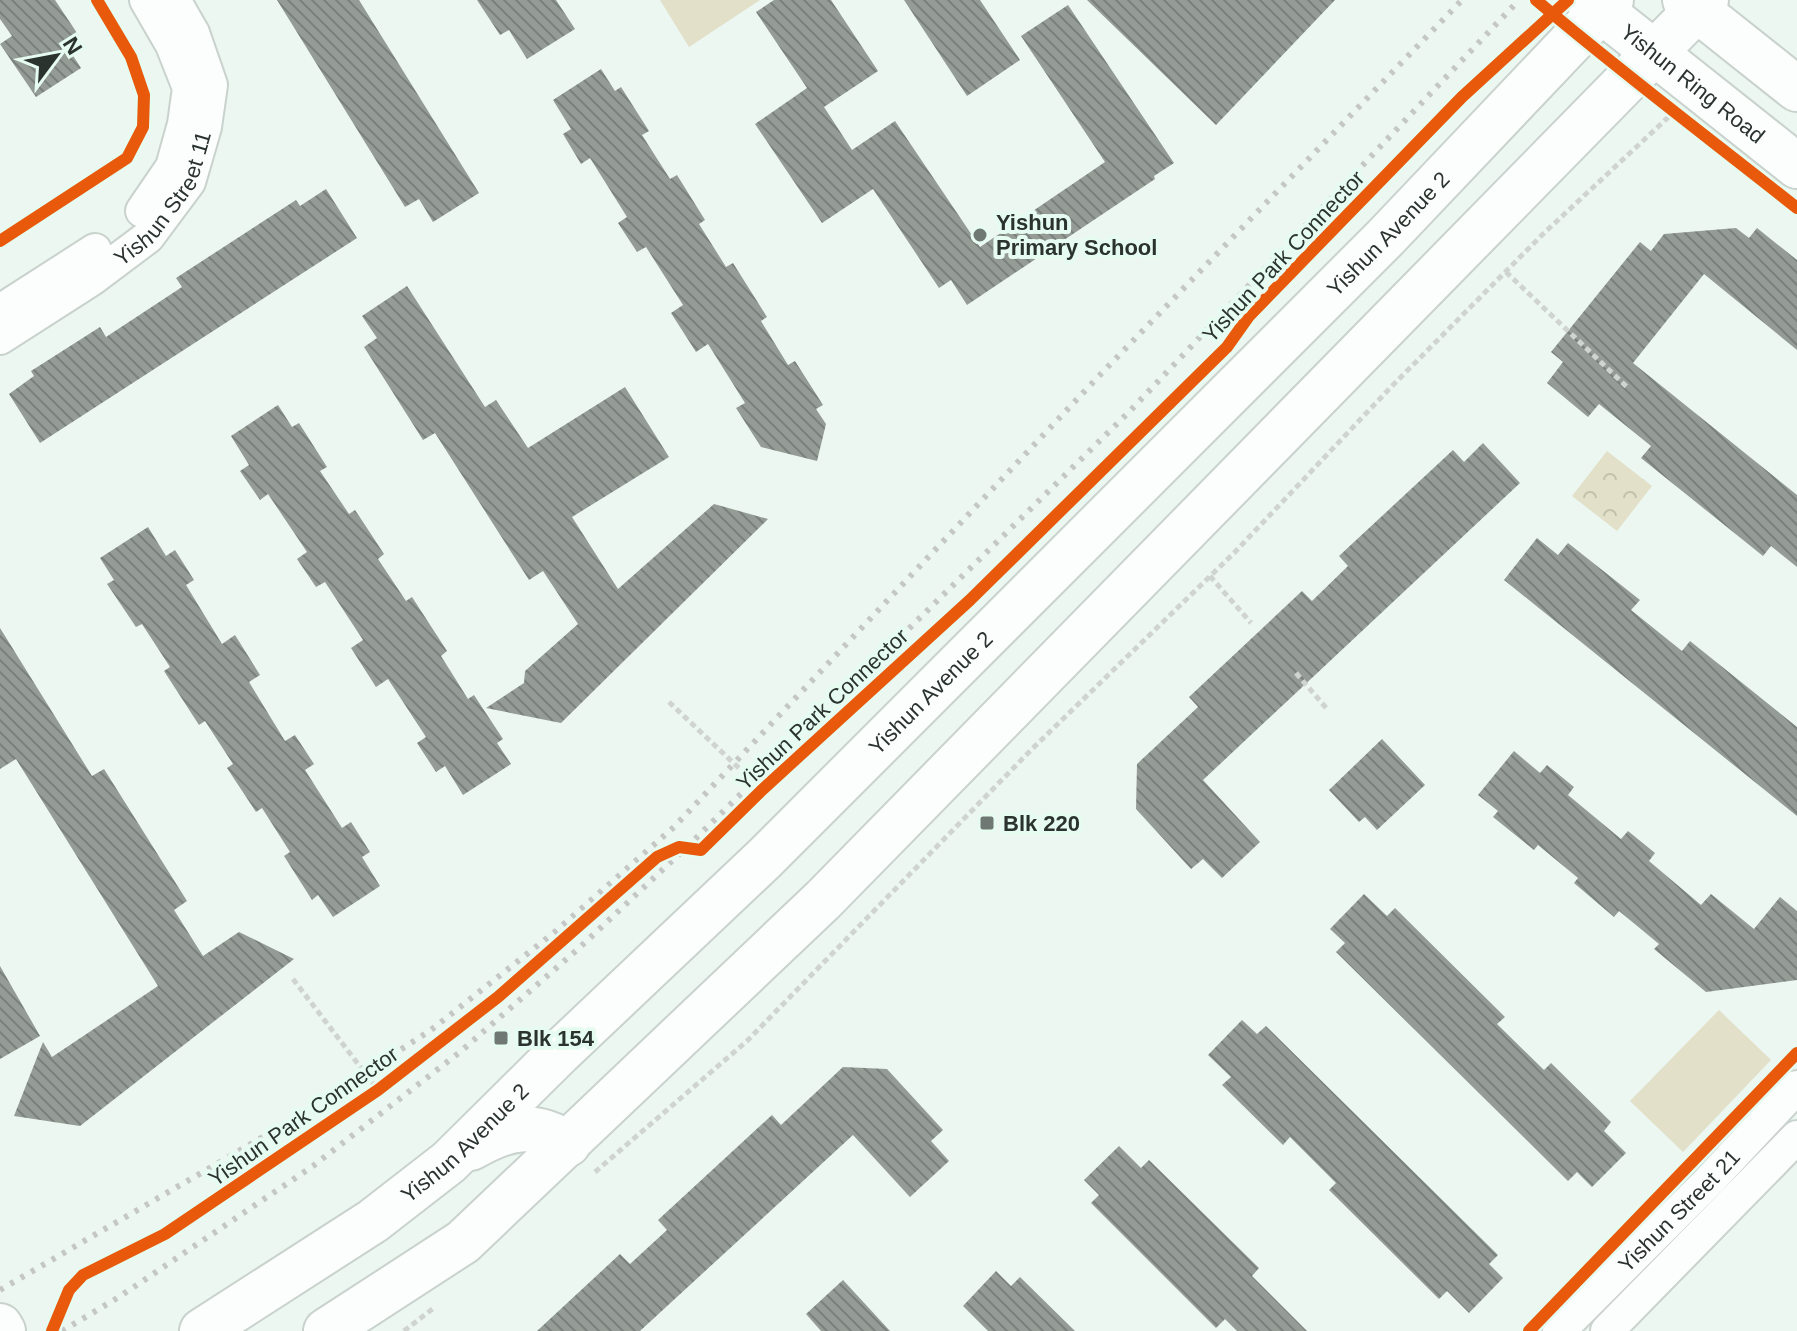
<svg xmlns="http://www.w3.org/2000/svg" width="1797" height="1331" font-family="Arial,sans-serif">
  <style>
    .park { fill: url(#park-crowns) }
    .pitch { fill: #e2e0c8 }
    .building { fill: url(#building-back-hatch) }
    .lines { fill: none; stroke-linecap: round; stroke-linejoin: round }
    .street-casing { stroke: #c9d2cd; stroke-width: 36 }
    .secondary-casing { stroke: #c9d2cd; stroke-width: 48 }
    .primary-casing { stroke: #c9d2cd; stroke-width: 48 }
    .path { stroke: #d0d4d1; stroke-width: 5; stroke-dasharray: 6 4; stroke-linecap: butt }
    .street { stroke: #fcfefd; stroke-width: 32 }
    .secondary { stroke: #fcfefd; stroke-width: 44 }
    .primary { stroke: #fcfefd; stroke-width: 44 }
    .rail { stroke: #c4c7c6; stroke-width: 6; stroke-dasharray: 4 8; stroke-linecap: butt }
    .cycleway-casing { stroke: #e7fcf0; stroke-width: 17 }
    .cycleway { stroke: #e8590c; stroke-width: 12 }
    .poi-dot { fill: #6f7873; stroke: #e7fcf0; stroke-width: 3 }
    .labels { text-anchor: middle; stroke-width: 8; stroke-linejoin: round; paint-order: stroke }
    .street-label { font-size: 22px; fill: #2b332f; stroke: #e7fcf0 }
    .poi-label { font-size: 22px; font-weight: bold; fill: #2b332f; stroke: #e7fcf0; text-anchor: start }
  </style>
  <defs>
    <pattern id="park-crowns" width="20" height="18" patternUnits="userSpaceOnUse" patternTransform="scale(2)"><rect width="20" height="18" fill="#e2e0c8"/><path d="M2 6a3 3 0 1 1 6 0M12 15a3 3 0 1 1 6 0" fill="none" stroke="#c2c1ac"/></pattern>
    <pattern id="building-back-hatch" width="6" height="6" patternUnits="userSpaceOnUse" patternTransform="scale(2)"><rect width="6" height="6" fill="#959c96"/><path d="M-1 5l2 2M0 0l6 6M5-1l2 2" fill="none" stroke="#7a807b"/></pattern>
  </defs>
  <rect width="100%" height="100%" fill="#ecf7f1"/>
  <!-- park -->
  <path class="park" d="M1607,451L1652,486L1617,531L1572,496Z"/>
  <!-- pitch -->
  <g class="pitch">
    <path d="M660,0H760L689,47Z"/>
    <path d="M1719,1010L1771,1060L1683,1152L1630,1101Z"/>
  </g>
  <!-- building -->
  <g class="building">
    <path d="M0,0H55L79,36L66,45L81,68L36,97L0,44L12,36L0,19Z"/>
    <path d="M277,0H359L479,193L433,222L419,199L405,207Z"/>
    <path d="M477,0H556L575,29L527,59L509,30L500,35Z"/>
    <path d="M774,0H831L878,71L824,107L852,150L895,121L980,247L1105,162L1021,36L1068,5L1174,163L1154,176L1155,179L967,305L951,280L939,288L873,189L822,223L755,124L807,88L756,12Z"/>
    <path d="M904,0H980L1020,60L967,96Z"/>
    <path d="M1087,0H1335L1216,125Z"/>
    <path d="M601,69L615,91L621,87L649,131L642,135L670,179L677,175L705,220L699,224L726,267L733,263L767,317L761,321L788,365L795,361L823,405L816,409L826,424L817,461L761,447L736,408L745,403L708,344L696,352L671,313L683,305L646,247L637,252L618,223L627,217L590,158L581,164L563,134L571,129L553,100Z"/>
    <path d="M326,189L357,238L40,443L9,394L34,376L31,371L100,327L106,337L182,287L176,278L296,200L300,206Z"/>
    <path d="M1736,228L1749,238L1757,228L1797,260V350L1704,274L1633,363L1797,495V567L1771,546L1763,556L1641,458L1651,446L1599,404L1588,417L1547,383L1563,362L1551,352L1640,242L1651,251L1664,234Z"/>
    <path d="M407,286L485,407L496,400L528,448L625,387L669,457L572,517L618,589L714,504L768,519L561,723L486,708L524,683L525,671L578,624L543,571L529,580L435,433L423,440L364,347L377,338L362,316Z"/>
    <path d="M278,405L292,427L299,423L327,467L320,471L349,514L355,510L365,525L384,554L378,559L406,601L412,597L447,651L441,656L468,699L474,695L503,739L497,743L511,764L463,795L445,766L436,772L417,743L426,737L388,679L376,687L351,648L363,640L325,582L316,587L297,559L307,552L268,494L260,500L240,471L249,465L231,436Z"/>
    <path d="M1483,443L1520,483L1203,780L1260,842L1222,878L1203,859L1191,869L1136,809L1137,764L1198,707L1189,697L1302,591L1312,601L1348,566L1339,556L1453,450L1464,462Z"/>
    <path d="M148,527L166,556L175,550L194,580L186,585L222,644L235,635L260,675L249,682L285,741L295,735L314,764L305,770L342,828L351,822L370,852L362,857L380,886L333,917L318,895L312,900L284,856L290,852L262,808L256,812L227,768L233,764L205,721L199,725L164,671L170,667L142,624L136,627L107,584L114,580L100,558Z"/>
    <path d="M1537,538L1558,555L1568,543L1640,600L1631,610L1682,651L1690,641L1797,727V816L1504,580Z"/>
    <path d="M0,628L92,776L104,769L187,901L174,910L203,956L239,932L294,959L80,1126L14,1116L43,1042L52,1057L158,986L16,759L0,769Z"/>
    <path d="M1382,739L1425,785L1377,830L1365,817L1359,822L1329,790Z"/>
    <path d="M1514,751L1540,773L1547,765L1574,787L1568,795L1621,839L1628,831L1655,853L1649,861L1701,905L1711,894L1754,929L1780,897L1797,911V980L1706,992L1654,949L1659,944L1619,911L1614,917L1574,883L1578,878L1538,845L1534,850L1493,817L1498,811L1478,795Z"/>
    <path d="M1364,894L1387,916L1395,908L1505,1017L1497,1024L1544,1070L1551,1063L1611,1122L1604,1131L1626,1153L1592,1187L1577,1172L1568,1181L1336,952L1345,943L1330,929Z"/>
    <path d="M0,966L40,1036L0,1059Z"/>
    <path d="M1242,1020L1257,1034L1266,1026L1498,1255L1489,1264L1503,1278L1469,1313L1447,1291L1439,1299L1329,1190L1336,1183L1290,1137L1283,1145L1222,1085L1231,1077L1208,1055Z"/>
    <path d="M843,1067L887,1069L943,1130L931,1141L949,1161L910,1197L853,1135L640,1331H537L620,1254L630,1264L667,1230L658,1220L772,1115L781,1125Z"/>
    <path d="M1119,1146L1141,1168L1149,1160L1259,1268L1252,1276L1307,1331H1237L1225,1319L1216,1328L1091,1203L1099,1195L1084,1180Z"/>
    <path d="M996,1271L1011,1286L1020,1277L1075,1331H988L963,1306Z"/>
    <path d="M843,1280L890,1331H821L806,1314Z"/>
  </g>
  <g class="lines">
    <!-- street casing -->
    <g class="street-casing">
      <g id="street">
        <path d="M142,211L172,167L184,124L189,88L172,45L146,0"/>
        <path d="M0,311L95,250"/>
        <path id="s1" d="M0,338L92,279L148,237L189,182L205,127L211,85L193,33L174,0"/>
        <path id="s2" d="M1559,1331L1709,1181L1797,1087"/>
        <path d="M1607,1331L1797,1137"/>
      </g>
    </g>
    <!-- secondary casing -->
    <g class="secondary-casing">
      <g id="secondary">
        <path id="s3" d="M1588,0L1797,166"/>
        <path d="M1685,0L1797,89"/>
        <path d="M0,1326L3,1331"/>
      </g>
    </g>
    <!-- primary casing -->
    <g class="primary-casing">
      <g id="primary">
        <path d="M471,1148C506,1128 533,1120 568,1144"/>
        <path id="s4" d="M202,1331L373,1221L449,1162L559,1053L764,859L1386,237L1611,0"/>
        <path d="M326,1331L463,1242L823,900L1706,0"/>
      </g>
    </g>
    <!-- path -->
    <g class="path">
      <path d="M1506,272L1628,388"/>
      <path d="M1210,576L1251,623"/>
      <path d="M1296,673L1328,710"/>
      <path d="M669,702L742,771"/>
      <path d="M293,979L378,1090"/>
      <path d="M595,1172L747,1041L1032,749L1234,553L1391,387L1543,234L1675,111"/>
      <path d="M404,1331L435,1307"/>
    </g>
    <!-- street -->
    <use href="#street" class="street"/>
    <!-- secondary -->
    <use href="#secondary" class="secondary"/>
    <!-- primary -->
    <use href="#primary" class="primary"/>
    <!-- rail -->
    <g class="rail">
      <path d="M0,1290L287,1123L431,1030L556,931L674,827L1097,378L1462,0"/>
      <path d="M62,1331L119,1297L313,1166L460,1052L578,949L690,844L1130,411L1519,0"/>
    </g>
    <!-- cycleway casing -->
    <g class="cycleway-casing">
      <g id="cycleway">
        <path d="M1536,0C1621,72 1710,139 1797,208"/>
        <path d="M0,241L127,158L143,127L144,95L131,57L97,0"/>
        <path d="M52,1331L69,1290L83,1275L165,1234L378,1090L498,997L657,857L679,847L701,850L762,790L970,600L1227,347L1249,316L1462,97L1568,0"/>
        <path d="M1529,1331L1797,1053"/>
      </g>
    </g>
    <!-- cycleway -->
    <use href="#cycleway" class="cycleway"/>
  </g>
  <!-- markers -->
  <g class="poi-dot">
    <circle cx="980" cy="235" r="8"/>
    <rect x="979" y="815" width="16" height="16" rx="4"/>
    <rect x="493" y="1030" width="16" height="16" rx="4"/>
  </g>
  <g class="labels">
    <!-- street labels -->
    <g class="street-label">
      <text dy="8" stroke="none"><textPath href="#s3" startOffset="134">Yishun Ring Road</textPath></text>
      <text dy="8" stroke="none"><textPath href="#s1" startOffset="220">Yishun Street 11</textPath></text>
      <text dy="8" stroke="none"><textPath href="#s4" startOffset="1620">Yishun Avenue 2</textPath></text>
      <text transform="translate(1283 256) rotate(-47)" y="8">Yishun Park Connector</text>
      <text dy="8" stroke="none"><textPath href="#s4" startOffset="972">Yishun Avenue 2</textPath></text>
      <text transform="translate(822 709) rotate(-43)" y="8">Yishun Park Connector</text>
      <text transform="translate(303 1116) rotate(-35)" y="8">Yishun Park Connector</text>
      <text dy="8" stroke="none"><textPath href="#s4" startOffset="324">Yishun Avenue 2</textPath></text>
      <text dy="8" stroke="none"><textPath href="#s2" startOffset="170">Yishun Street 21</textPath></text>
    </g>
    <!-- poi labels -->
    <g class="poi-label">
      <text x="996" y="230">Yishun<tspan x="996" dy="25">Primary School</tspan></text>
      <text x="1003" y="831">Blk 220</text>
      <text x="517" y="1046">Blk 154</text>
    </g>
  </g>
  <!-- north arrow -->
  <g transform="translate(56 56) rotate(58)" stroke="#e7fcf0" stroke-width="6" paint-order="stroke">
  <path d="M0-6L14 30L0 20L-14 30Z" fill="#2b332f"/>
  <text y="-12" font-size="22" font-weight="bold" text-anchor="middle" fill="#2b332f">N</text>
  </g>
</svg>
